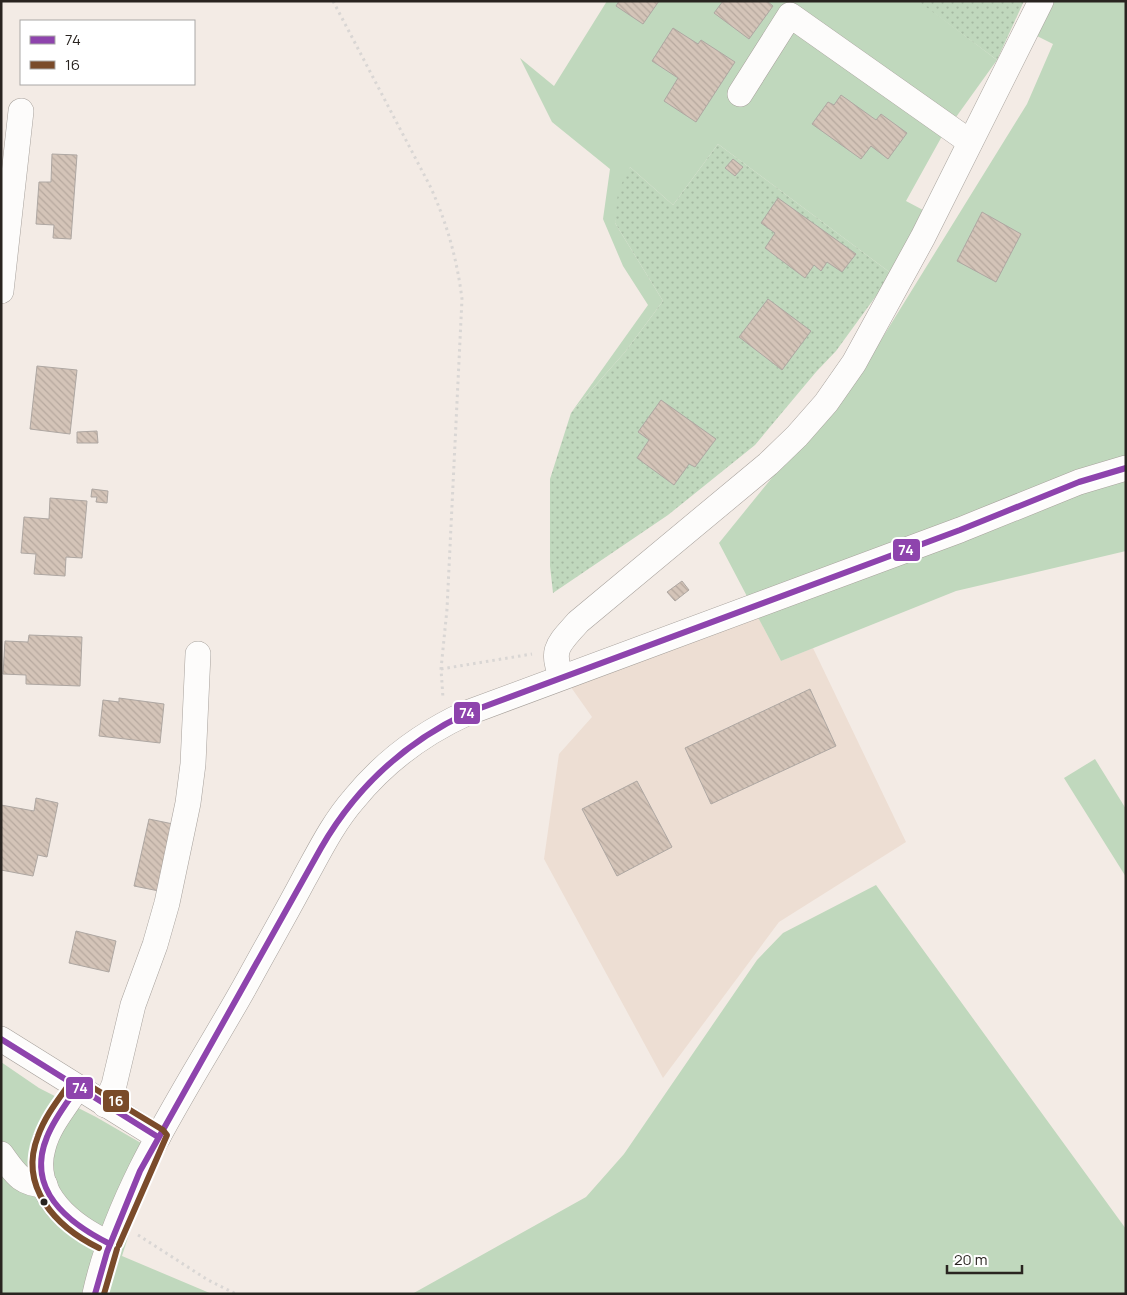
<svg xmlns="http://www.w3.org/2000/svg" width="1127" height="1295" font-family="Manrope,sans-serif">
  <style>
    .built { fill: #edded3 }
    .grass { fill: #c0d8bd }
    .park { fill: url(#park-dots) }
    .building { fill: url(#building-back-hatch); stroke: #aea7a2 }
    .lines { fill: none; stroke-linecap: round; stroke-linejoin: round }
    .minor-casing { stroke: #a7a19c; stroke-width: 26 }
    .path { stroke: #d9d6d4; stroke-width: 3; stroke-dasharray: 2.5 4; stroke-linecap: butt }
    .minor { stroke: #fdfcfb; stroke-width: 25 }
    .bus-1-casing { stroke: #fff; stroke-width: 10 }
    .bus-2-casing { stroke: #fff; stroke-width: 10 }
    .bus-1 { stroke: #8e44ad; stroke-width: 6 }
    .bus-2 { stroke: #7a4b2a; stroke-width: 6 }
    .bus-dot { fill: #292420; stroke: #fff; stroke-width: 2 }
    .line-badge { stroke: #fff; stroke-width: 2 }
    .badge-label { font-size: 14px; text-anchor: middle; font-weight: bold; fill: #fff }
  </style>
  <defs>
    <pattern id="park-dots" width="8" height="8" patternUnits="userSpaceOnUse" patternTransform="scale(1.25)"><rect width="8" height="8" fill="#c0d8bd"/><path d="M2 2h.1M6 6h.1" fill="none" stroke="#a5b9a2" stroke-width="1.8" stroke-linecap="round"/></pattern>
    <pattern id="building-back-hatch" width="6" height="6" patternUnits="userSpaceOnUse" patternTransform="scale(1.25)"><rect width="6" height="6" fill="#d4c4b8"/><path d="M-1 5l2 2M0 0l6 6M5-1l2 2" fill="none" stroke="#b6a89e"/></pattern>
  </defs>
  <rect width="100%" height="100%" fill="#f3ebe5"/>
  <!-- built -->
  <path class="built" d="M757,615L781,661L813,648L906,842L779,922L663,1078L544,859L559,754L592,717L568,683Z"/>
  <!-- grass -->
  <g class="grass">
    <path d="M607,1H919L997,60L941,138L906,201L923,210L892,274L718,144L673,205L630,167L615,223L663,301L625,352L571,413L648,305L623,266L603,219L610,169L552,122L520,58L554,86Z"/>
    <path d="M1051,1H1126V551L956,591L781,661L719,543L873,353L1027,104L1053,44L1033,34Z"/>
    <path d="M1095,759L1126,809V877L1064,778Z"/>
    <path d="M876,885L1126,1229V1294H412L586,1197L624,1154L757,960L783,933Z"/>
    <path d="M1,1062L39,1088L96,1117L160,1154L137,1209L122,1256L212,1294H1Z"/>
  </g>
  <!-- park -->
  <g class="park">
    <path d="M918,1H1024L997,60Z"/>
    <path d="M718,144L892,274L836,351L816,372L755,445L668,515L553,593L550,566V479L571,413L625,352L663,301L615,223L618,191L630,167L673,205Z"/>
  </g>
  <!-- building -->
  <g class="building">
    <path d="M619,1H659L643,24L616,6Z"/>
    <path d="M723,1H767L773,6L749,39L714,13Z"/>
    <path d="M673,28L698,44L701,40L735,62L696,122L664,101L678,78L652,61Z"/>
    <path d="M841,95L876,120L881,114L907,133L888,159L871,146L861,159L812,124L828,102L834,105Z"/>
    <path d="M52,154L77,155L71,239L53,238L54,225L36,224L39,182H51Z"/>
    <path d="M733,159L743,167L735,176L725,168Z"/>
    <path d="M778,198L856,254L842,272L827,262L821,271L814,265L805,278L765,248L775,233L761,223Z"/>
    <path d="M982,212L1021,234L996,282L957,261Z"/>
    <path d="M768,299L811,331L782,370L739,337Z"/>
    <path d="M37,366L77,370L70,434L30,429Z"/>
    <path d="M661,400L716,439L695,467L689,464L674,485L637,458L649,440L638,432Z"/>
    <path d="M97,431L98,443H77V432Z"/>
    <path d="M92,489L108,491L107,503L96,502L97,497H91Z"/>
    <path d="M50,498L87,501L82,558L66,557L65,576L34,574L36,554L21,553L24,517L49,519Z"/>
    <path d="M682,581L689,590L675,601L667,592Z"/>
    <path d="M29,635L82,637L80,686L26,684V675L3,674L5,641L28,642Z"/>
    <path d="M810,689L836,746L711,804L685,748Z"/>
    <path d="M119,698L164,704L160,743L99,736L103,700L119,702Z"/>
    <path d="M637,781L672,847L617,876L582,809Z"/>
    <path d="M36,798L58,803L47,857L38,855L33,876L1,870V805L34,811Z"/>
    <path d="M149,819L173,824L159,891L134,886Z"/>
    <path d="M76,931L116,941L109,972L69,963Z"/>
  </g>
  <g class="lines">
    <!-- minor casing -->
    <g class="minor-casing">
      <g id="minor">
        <path d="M740,94L790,15L970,142"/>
        <path d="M1,291L21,111"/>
        <path d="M562,677C549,649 560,643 578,622L768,464L797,436L826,403L854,363L923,237L1041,1"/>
        <path d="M1,1039L158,1137"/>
        <path d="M77,1088C65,1107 48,1126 43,1148C30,1195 73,1227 110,1244"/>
        <path d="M105,1105L114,1085L133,1005L155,945L167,903L188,803L193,764L198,654"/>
        <path d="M1,1154C15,1173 20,1184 45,1185"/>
        <path d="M95,1294C120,1181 194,1079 249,979C267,946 286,913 304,879C319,852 333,823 354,799C385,761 423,733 467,713L960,530L1079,482L1126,468"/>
      </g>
    </g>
    <!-- path -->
    <g class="path">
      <path d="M333,1L430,186C447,223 457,259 462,299L447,609L441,669L443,698"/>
      <path d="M441,669L532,654"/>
      <path d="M138,1235L208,1280L236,1294"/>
    </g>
    <!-- minor -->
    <use href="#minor" class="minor"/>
    <!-- bus-1 casing -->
    <g class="bus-1-casing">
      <g id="bus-1">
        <path d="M1,1039L158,1137"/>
        <path d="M77,1088C66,1104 54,1119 47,1137C25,1190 68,1223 110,1244"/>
        <path d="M95,1294L107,1252L140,1171L321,848C356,787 404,743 467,713L960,530L1079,482L1126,468"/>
      </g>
    </g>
    <!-- bus-2 casing -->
    <g class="bus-2-casing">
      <g id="bus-2">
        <path d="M99,1248C56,1227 18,1187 38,1136C45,1116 58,1100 70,1083L76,1079L82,1081L163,1130L167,1135L119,1245"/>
        <path d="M104,1294L117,1249"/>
      </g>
    </g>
    <!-- bus-1 -->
    <use href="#bus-1" class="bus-1"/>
    <!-- bus-2 -->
    <use href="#bus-2" class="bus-2"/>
  </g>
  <!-- markers -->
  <circle class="bus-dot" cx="44" cy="1202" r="4.5"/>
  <g class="line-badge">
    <rect x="892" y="538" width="29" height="24" rx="5" fill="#8e44ad"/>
    <rect x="453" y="701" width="28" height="24" rx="5" fill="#8e44ad"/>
    <rect x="65" y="1076" width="29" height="24" rx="5" fill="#8e44ad"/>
    <rect x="102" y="1089" width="28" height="24" rx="5" fill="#7a4b2a"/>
  </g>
  <g class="badge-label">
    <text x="906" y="555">74</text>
    <text x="467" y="718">74</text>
    <text x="80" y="1093">74</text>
    <text x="116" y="1106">16</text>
  </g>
  <!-- border -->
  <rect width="1127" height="1295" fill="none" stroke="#292420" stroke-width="5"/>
  <!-- legend -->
  <rect x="20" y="20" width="175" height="65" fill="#ffffff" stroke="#a9a7a6"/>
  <rect x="30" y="36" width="25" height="8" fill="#8e44ad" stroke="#a9a7a6"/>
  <text x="65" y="45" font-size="15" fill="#292420">74</text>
  <rect x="30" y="61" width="25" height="8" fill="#7a4b2a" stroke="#a9a7a6"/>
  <text x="65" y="70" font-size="15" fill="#292420">16</text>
  <!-- scale -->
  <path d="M947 1265v8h75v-8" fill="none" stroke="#292420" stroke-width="2.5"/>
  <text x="954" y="1265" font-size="15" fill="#292420" stroke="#ffffff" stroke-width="4" paint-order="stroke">20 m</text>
</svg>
